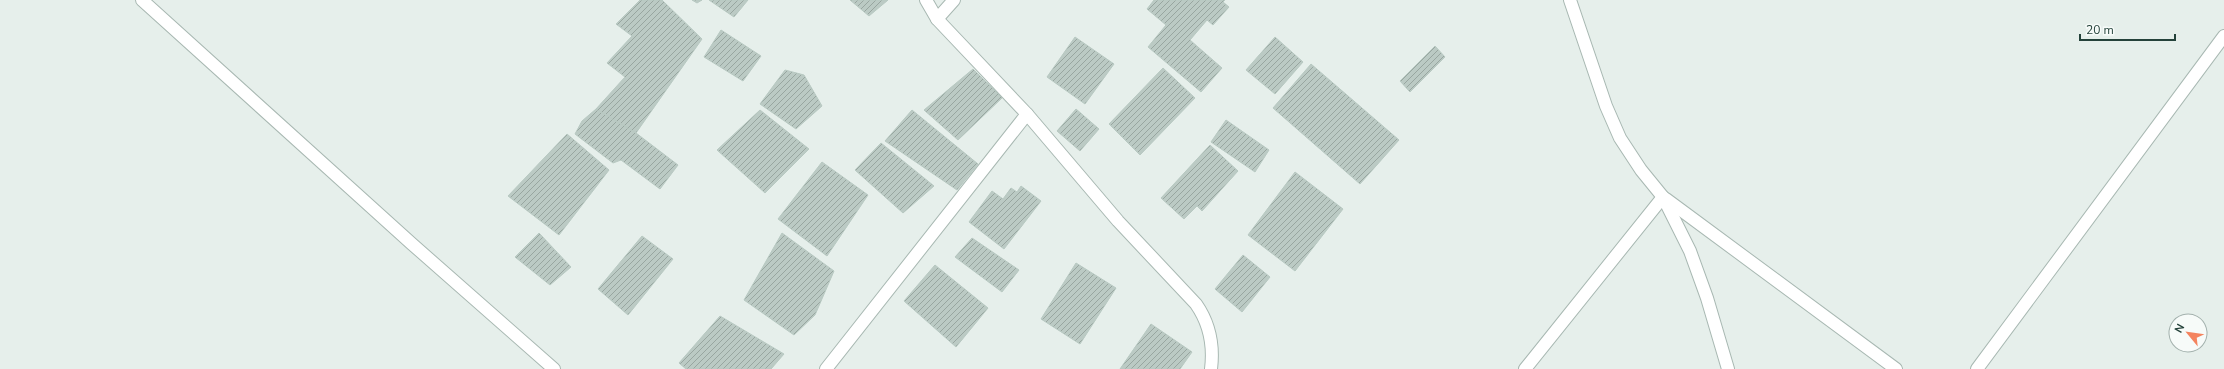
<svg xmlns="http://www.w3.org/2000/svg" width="2224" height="369" font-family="'Nunito Sans',sans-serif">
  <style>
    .building { fill: url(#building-hatch); stroke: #b8c9c2 }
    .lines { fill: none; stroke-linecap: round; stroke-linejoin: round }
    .street-casing { stroke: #a8b8b2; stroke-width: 14 }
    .street { stroke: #fff; stroke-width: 12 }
  </style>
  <defs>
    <pattern id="building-hatch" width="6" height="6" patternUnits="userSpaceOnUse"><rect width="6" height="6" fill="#bbcac4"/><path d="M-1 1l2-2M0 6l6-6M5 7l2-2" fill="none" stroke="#98a6a0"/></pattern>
  </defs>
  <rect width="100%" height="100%" fill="#e6efeb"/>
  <!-- building -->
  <g class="building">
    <path d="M640,0H662L702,39L636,133L596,109L625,77L607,63L632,36L616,24Z"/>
    <path d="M692,0H702L697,3Z"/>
    <path d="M709,0H748L734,17Z"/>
    <path d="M850,0H888L869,16Z"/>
    <path d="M1154,0H1225L1223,2L1229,7L1213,25L1207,20L1190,40L1222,68L1201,92L1148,47L1166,25L1147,9Z"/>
    <path d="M721,30L761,56L743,81L704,57Z"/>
    <path d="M1075,37L1114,64L1085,104L1047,77Z"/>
    <path d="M1275,37L1303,62L1275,94L1246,70Z"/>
    <path d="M1435,46L1445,57L1410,92L1400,81Z"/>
    <path d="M1311,64L1399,140L1360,184L1273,108Z"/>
    <path d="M1163,68L1195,98L1140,155L1109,124Z"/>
    <path d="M973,69L1002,98L958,140L924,110Z"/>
    <path d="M785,70L804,75L822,106L796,129L760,104Z"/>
    <path d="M596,109L636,133L678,165L660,189L621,160L613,163L575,134L582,121Z"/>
    <path d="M1076,109L1099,129L1080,151L1057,131Z"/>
    <path d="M760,110L809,149L765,193L717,150Z"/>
    <path d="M912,110L978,164L957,190L885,141Z"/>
    <path d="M1226,120L1269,150L1255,172L1211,142Z"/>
    <path d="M567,134L609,170L559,235L508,196Z"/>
    <path d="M881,143L934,186L903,213L855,170Z"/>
    <path d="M1210,145L1238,171L1202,211L1197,206L1184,219L1161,198Z"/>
    <path d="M822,162L868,195L827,256L778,219Z"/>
    <path d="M1295,172L1343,209L1295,271L1248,235Z"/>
    <path d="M1021,186L1041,201L1004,249L969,222L992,191L1003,199L1011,188L1017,192Z"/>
    <path d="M539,233L571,267L550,285L515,257Z"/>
    <path d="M782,233L834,271L815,315L794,335L744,300Z"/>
    <path d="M642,236L673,259L628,315L598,289Z"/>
    <path d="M972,238L1019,270L1002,292L955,257Z"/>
    <path d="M1243,255L1270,277L1242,312L1215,289Z"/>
    <path d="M1076,263L1116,288L1080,344L1041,319Z"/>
    <path d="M935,265L988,308L956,347L904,301Z"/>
    <path d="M720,316L784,354L771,369H686L679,363Z"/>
    <path d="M1151,324L1192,352L1180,369H1120Z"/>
  </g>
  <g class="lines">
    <!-- street casing -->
    <g class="street-casing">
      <g id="street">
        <path d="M142,0L412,244L554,369"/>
        <path d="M926,0L937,19L1027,114L1118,221L1196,304C1210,324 1214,345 1211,369"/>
        <path d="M1570,0L1606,106L1620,138L1641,170L1663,197L1690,251L1707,298L1728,369"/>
        <path d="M937,19L954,0"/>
        <path d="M1666,199L1896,369"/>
        <path d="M826,369L1027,114"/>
        <path d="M1525,369L1663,197"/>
        <path d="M1977,369L2224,36"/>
      </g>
    </g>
    <!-- street -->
    <use href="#street" class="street"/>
  </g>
  <!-- north arrow -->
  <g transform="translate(2188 333) rotate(299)"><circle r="19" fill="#f7fbf9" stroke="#a3b1ad"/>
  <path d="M0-3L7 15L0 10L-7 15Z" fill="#f4845f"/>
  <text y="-6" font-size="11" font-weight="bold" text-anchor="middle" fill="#24423a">N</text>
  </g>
  <!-- scale -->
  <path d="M2080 34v6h95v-6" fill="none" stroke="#24423a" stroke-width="2"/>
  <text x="2086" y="34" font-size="12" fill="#24423a" stroke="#f7fbf9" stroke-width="3" paint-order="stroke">20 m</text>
</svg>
